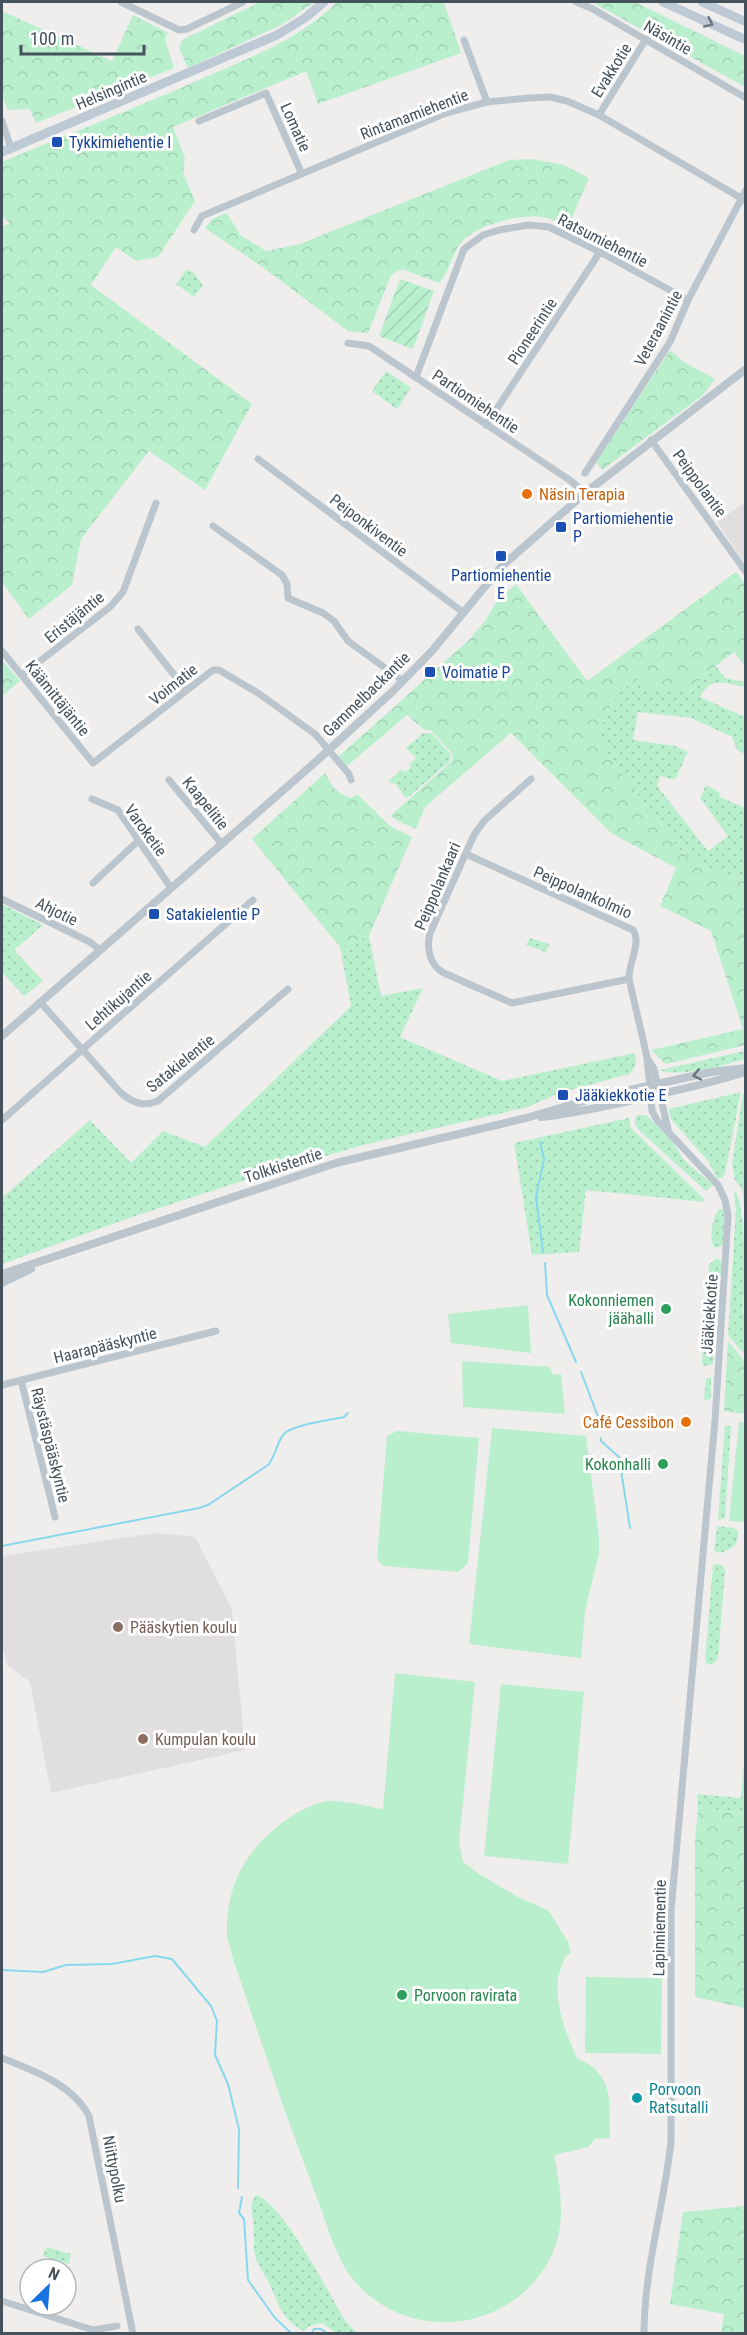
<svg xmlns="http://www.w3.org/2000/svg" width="747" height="2335" font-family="'Roboto Condensed',sans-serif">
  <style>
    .education { fill: #e1dedf }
    .grass { fill: url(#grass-dots) }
    .forest { fill: url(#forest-crowns) }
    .garden { fill: url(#garden-furrows) }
    .pitch { fill: #baefce }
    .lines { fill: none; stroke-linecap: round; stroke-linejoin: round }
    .stream { stroke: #87d8ec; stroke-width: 2 }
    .minor { stroke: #bbc5cd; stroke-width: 7 }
    .tertiary { stroke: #bbc5cd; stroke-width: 8 }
    .secondary { stroke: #bdc9d5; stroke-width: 9 }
    .oneway { stroke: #697580 }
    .oneway2 { stroke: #68747d }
    .transit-dot { fill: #1a4fb4; stroke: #fff; stroke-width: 2 }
    .food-dot { fill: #e8710a; stroke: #fff; stroke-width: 2 }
    .leisure-dot { fill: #2e9e5b; stroke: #fff; stroke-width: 2 }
    .education-dot { fill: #8d6e63; stroke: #fff; stroke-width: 2 }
    .culture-dot { fill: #0f9aa8; stroke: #fff; stroke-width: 2 }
    .labels { text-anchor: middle; stroke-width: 6; stroke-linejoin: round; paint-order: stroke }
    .street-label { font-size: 16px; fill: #45515b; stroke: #fff }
    .transit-label { font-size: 16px; fill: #164399; stroke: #fff; text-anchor: start }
    .food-label { font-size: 16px; fill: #c56008; stroke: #fff; text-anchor: start }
    .leisure-label { font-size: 16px; fill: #27864d; stroke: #fff; text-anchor: end }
    .education-label { font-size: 16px; fill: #785e54; stroke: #fff; text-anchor: start }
    .culture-label { font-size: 16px; fill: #0d838f; stroke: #fff; text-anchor: start }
  </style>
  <defs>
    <pattern id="grass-dots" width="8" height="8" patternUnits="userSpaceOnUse" patternTransform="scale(1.5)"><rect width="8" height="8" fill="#baefce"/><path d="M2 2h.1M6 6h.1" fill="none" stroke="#a1cfb3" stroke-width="1.8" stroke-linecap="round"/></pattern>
    <pattern id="forest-crowns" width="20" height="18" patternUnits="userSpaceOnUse" patternTransform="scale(1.5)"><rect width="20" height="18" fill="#baefce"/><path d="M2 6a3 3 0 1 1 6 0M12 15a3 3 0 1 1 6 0" fill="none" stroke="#a1cfb3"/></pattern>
    <pattern id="garden-furrows" width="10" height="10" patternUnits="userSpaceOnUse" patternTransform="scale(1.5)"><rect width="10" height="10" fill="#baefce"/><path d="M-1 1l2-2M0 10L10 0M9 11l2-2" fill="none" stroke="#a1cfb3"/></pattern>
  </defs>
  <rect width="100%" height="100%" fill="#f0eded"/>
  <!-- education -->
  <g class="education">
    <path d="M745,502V564L717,522Z"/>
    <path d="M156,1533L195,1537L232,1610L245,1750L51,1793L30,1682L7,1665L2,1643V1556Z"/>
  </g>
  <!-- grass -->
  <g class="grass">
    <path d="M187,269L194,273L203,286L194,297L176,284Z"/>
    <path d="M386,371L411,388L397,409L372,391Z"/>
    <path d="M715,665L725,678L745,682V687C725,684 711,675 700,697L745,717V754L737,750L732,737L691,718L638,712L633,740L675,746L688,752L675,780L660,776L657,786L708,851L728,836L700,798L706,785L719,792L720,797L745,808V882L699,865L679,849L606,752L599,732C609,708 616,689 641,677L690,693L705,674Z"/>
    <path d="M423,733H432L451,755L449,762L406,799L395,783L393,785L389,781L402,769L405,772L411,767L409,764L416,758L406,748Z"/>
    <path d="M2,904L43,925L14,950L43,981L24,996L2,972Z"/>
    <path d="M369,936L381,996L423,988L400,1037L502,1081L635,1053C637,1063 636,1068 629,1074L559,1093L528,1107L367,1144L273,1171L132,1217L2,1264V1198L90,1120L131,1163L163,1131L205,1147L351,1006L340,947Z"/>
    <path d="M530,938L549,944L546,952L526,945Z"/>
    <path d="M745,1051V1059C725,1065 680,1078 660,1070Z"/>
    <path d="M741,1092L725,1173L723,1177L718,1179L708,1161L671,1119L669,1109Z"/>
    <path d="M743,1093L746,1096L745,1212L742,1189L735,1180L732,1164Z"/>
    <path d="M638,1115H646L672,1141L684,1160L713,1185L706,1191L641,1132L635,1125V1117Z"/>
    <path d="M629,1118L631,1128L703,1198L705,1202L586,1190L579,1252L532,1255L514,1143Z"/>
    <path d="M736,1192C747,1215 745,1282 743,1311L746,1320L745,1355L728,1335L736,1209L734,1193Z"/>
    <path d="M719,1209H723C725,1221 726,1235 722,1246L714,1248C709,1238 712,1217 719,1209Z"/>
    <path d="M715,1259H719L722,1264L713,1364L705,1366L702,1364L709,1265Z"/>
    <path d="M711,1377V1398L707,1400L704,1399L706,1379Z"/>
    <path d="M725,1425L731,1426L725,1518L718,1520Z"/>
    <path d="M717,1526L733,1528L738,1531C739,1545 732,1549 720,1553L714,1551Z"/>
    <path d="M715,1564L722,1565L725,1571L718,1659L711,1665L705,1662L713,1565Z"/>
    <path d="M745,1750V1814L698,1807L697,1794L741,1798Z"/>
    <path d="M256,2195C281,2200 331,2297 346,2322L357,2333H336L322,2323L309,2326L304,2331C281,2321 277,2299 267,2279C263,2272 258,2266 256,2259C252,2245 255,2234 253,2221C252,2211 249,2204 256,2195Z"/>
    <path d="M46,2247L71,2254L69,2264L43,2256Z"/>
  </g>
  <!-- forest -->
  <g class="forest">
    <path d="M260,2H315L281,25L188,68L179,48L182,40Z"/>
    <path d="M337,2H444L461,53L318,104L306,71L173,127L185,158L183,173L195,201L158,257L136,261L116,247L91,285L252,404L205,490L149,451L81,539L72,585L29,619L2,582V227L10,223L2,216V162C71,133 141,106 210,75C255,56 302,37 337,2Z"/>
    <path d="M592,2H635L745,56V87Z"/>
    <path d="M2,11L112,61L133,15L168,33L165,40L174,68L36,123L30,109L8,110L2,96Z"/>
    <path d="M532,159L564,165L589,178L568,227C560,224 550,218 542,217C519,214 475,225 461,243C451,255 450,271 439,283L402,269L391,275L368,333L348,331L261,266L205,228L212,219L227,213L240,235L266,251L300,244L509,160Z"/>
    <path d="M670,350L684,362L715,379L703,395L602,470L596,462Z"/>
    <path d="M736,572L745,584V664H743L734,652L705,674L690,693L654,691L641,678C616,689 609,708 599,732L606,752L679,849L699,865L745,882V1045L666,1064L651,1050L743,1029L711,931L660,906L676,868L611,833L511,733L425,807L416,829L396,820L391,815L451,762L453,755L432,731L423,729L407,715L347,766L338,757L469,640L485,621L497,601L516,584L587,681Z"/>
    <path d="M2,660L20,681L2,696Z"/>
    <path d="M325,773C331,786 338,794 351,798L357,794L390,826L412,837L369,936L340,947L252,839Z"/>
    <path d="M728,1341L745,1362V1414L724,1411Z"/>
    <path d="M698,1807L745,1814V2008L695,1997V1842Z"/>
    <path d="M745,2206V2333H721L724,2314L670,2304L683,2212Z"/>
  </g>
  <!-- garden -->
  <path class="garden" d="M400,279L434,291L413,349L379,336Z"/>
  <!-- pitch -->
  <g class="pitch">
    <path d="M528,1305L531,1353L451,1343L448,1314Z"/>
    <path d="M462,1361L550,1367L553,1375L561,1374L565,1414L463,1407Z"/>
    <path d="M739,1422L745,1423V1522L729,1521Z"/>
    <path d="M492,1428L586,1436L599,1537V1553L585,1612L581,1658L469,1644Z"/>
    <path d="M397,1431L479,1438L468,1563L458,1572L383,1566L377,1559L387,1436Z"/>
    <path d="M395,1673L475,1682L459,1842L463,1862L479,1874L518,1897L549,1911L568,1942L571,1953L565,1957C563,1964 559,1972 558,1979C555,2007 566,2033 577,2058C615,2074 609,2102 610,2138L595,2139L588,2147L554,2155C565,2208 568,2252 524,2292C476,2335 401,2332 357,2284C336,2261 328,2227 317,2198C287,2119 260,2039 233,1959C231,1950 227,1940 227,1932C226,1885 247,1849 283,1822C296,1813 312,1803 328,1801C347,1800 365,1806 383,1809Z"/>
    <path d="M501,1684L584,1692L568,1864L484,1856Z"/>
    <path d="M586,1977L662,1978L661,2054L585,2053Z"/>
  </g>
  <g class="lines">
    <!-- stream -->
    <g class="stream">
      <path d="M540,1142L544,1159L536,1197L543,1252"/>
      <path d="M545,1263L547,1295L576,1362"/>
      <path d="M581,1372L602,1427"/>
      <path d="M601,1438V1441L619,1457L630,1528"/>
      <path d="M2,1546L199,1508L208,1505L268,1465C276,1456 276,1443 284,1434C291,1425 331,1420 344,1417L348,1413"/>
      <path d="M2,1970L43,1972L66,1965L112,1964L155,1956L172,1959L211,2006L217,2021L215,2055L228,2084L239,2129L238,2188"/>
      <path d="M242,2197L239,2213L244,2219L248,2280L275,2318L292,2334"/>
      <path d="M312,2334L314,2329H321L328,2334"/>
    </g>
    <!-- minor -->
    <g class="minor">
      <path d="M121,2L179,30L187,29L243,2"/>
      <path d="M576,2L591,8L746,98"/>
      <path d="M464,40L487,102"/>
      <path d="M599,115L646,39"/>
      <path d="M2,121L11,148"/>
      <path d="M199,121L266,93L301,172"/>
      <path d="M194,230L202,216L446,113L487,102L529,98L550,97L567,101L599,115L746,201"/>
      <path d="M348,343L369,346L571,481L585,493"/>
      <path d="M416,377L464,249L483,235L499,230L529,225L549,227L600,252L688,300"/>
      <path d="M486,425L600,252"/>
      <path d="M651,440L746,572"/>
      <path d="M258,459L464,613"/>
      <path d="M585,473L670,342L688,300L746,190"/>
      <path d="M213,526L282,575L287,584L288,598L323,613L334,621L348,641L403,681"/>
      <path d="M138,629L186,690"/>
      <path d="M2,651L93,763L213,670H219L258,693L315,734L349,774L351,780"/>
      <path d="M22,675L110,607L123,592L156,503"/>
      <path d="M531,779L484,821L474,835L430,933C426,948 430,966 444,973L512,1003L629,979"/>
      <path d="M169,780L221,843"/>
      <path d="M92,799L118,810L171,888"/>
      <path d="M466,854L633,930C642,942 628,964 629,979L647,1057L652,1111L657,1120L718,1185L725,1200L728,1216L715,1420L671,1911V2142C664,2206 644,2269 644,2334"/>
      <path d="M93,883L138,841"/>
      <path d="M2,899L90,942L100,950"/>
      <path d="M41,1003L121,1093C133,1103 143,1107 158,1101L288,989"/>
      <path d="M647,1058L654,1069L668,1129"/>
      <path d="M2,1120L253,900"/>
      <path d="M21,1380L55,1517"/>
      <path d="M2,1385L216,1331"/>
      <path d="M2,2058C33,2070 73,2085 89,2116L133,2334"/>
      <path d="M2,2301L93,2330L117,2326"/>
    </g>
    <!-- tertiary -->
    <g class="tertiary">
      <path d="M2,1036L320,758L393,691L432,651L501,567L585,493L746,369"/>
      <path d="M541,1117C577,1113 612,1105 647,1097C679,1090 711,1083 742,1073"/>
      <path d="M2,1274L336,1163L526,1118L598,1097L711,1072L746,1068"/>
      <path d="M2,1283L31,1269"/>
    </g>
    <!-- secondary -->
    <g class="secondary">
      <path d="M663,2L746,40"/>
      <path d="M702,2L746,22"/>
      <path d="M2,152L277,35L305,18L324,2"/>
    </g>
  </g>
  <!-- one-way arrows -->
  <defs><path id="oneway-chevron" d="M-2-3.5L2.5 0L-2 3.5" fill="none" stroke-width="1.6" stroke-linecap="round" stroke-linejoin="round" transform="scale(1.5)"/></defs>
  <use class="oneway" href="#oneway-chevron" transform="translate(709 23) rotate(25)"/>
  <use class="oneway2" href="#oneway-chevron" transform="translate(697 1075) rotate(168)"/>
  <!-- markers -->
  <g class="transit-dot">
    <rect x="51" y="136" width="12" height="12" rx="3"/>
    <rect x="555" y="521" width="12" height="12" rx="3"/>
    <rect x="495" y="550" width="12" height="12" rx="3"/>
    <rect x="424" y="666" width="12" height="12" rx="3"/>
    <rect x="148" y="908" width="12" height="12" rx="3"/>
    <rect x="557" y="1089" width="12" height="12" rx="3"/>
  </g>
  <g class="food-dot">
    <circle cx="527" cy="494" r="6"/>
    <circle cx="686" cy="1422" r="6"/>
  </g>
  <g class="leisure-dot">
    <circle cx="666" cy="1309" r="6"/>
    <circle cx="663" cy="1464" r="6"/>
    <circle cx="402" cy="1995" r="6"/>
  </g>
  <g class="education-dot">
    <circle cx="118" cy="1627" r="6"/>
    <circle cx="143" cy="1739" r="6"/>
  </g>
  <circle class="culture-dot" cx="637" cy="2098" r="6"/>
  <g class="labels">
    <!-- street labels -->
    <g class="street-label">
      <text transform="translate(668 37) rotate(30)" y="6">Näsintie</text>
      <text transform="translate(611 70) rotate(-58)" y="6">Evakkotie</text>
      <text transform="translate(111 90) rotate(-23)" y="6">Helsingintie</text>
      <text transform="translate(414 114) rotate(-21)" y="6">Rintamamiehentie</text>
      <text transform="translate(296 127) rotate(66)" y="6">Lomatie</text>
      <text transform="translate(603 240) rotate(27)" y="6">Ratsumiehentie</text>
      <text transform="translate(658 328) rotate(-62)" y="6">Veteraanintie</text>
      <text transform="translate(532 331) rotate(-57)" y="6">Pioneerintie</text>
      <text transform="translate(476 401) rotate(34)" y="6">Partiomiehentie</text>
      <text transform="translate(700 483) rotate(54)" y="6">Peippolantie</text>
      <text transform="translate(369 525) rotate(37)" y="6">Peiponkiventie</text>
      <text transform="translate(74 617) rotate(-39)" y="6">Eristäjäntie</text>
      <text transform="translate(173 684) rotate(-38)" y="6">Voimatie</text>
      <text transform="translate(366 694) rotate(-44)" y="6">Gammelbackantie</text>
      <text transform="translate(58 698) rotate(51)" y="6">Käämittäjäntie</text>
      <text transform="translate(206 803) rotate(51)" y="6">Kaapelitie</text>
      <text transform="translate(146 830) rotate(54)" y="6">Varoketie</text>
      <text transform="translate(437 886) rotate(-67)" y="6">Peippolankaari</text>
      <text transform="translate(583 892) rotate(24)" y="6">Peippolankolmio</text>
      <text transform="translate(57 911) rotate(26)" y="6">Ahjotie</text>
      <text transform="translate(118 1000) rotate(-41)" y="6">Lehtikujantie</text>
      <text transform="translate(180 1063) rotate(-39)" y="6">Satakielentie</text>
      <text transform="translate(283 1165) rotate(-18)" y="6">Tolkkistentie</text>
      <text transform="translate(709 1314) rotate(-86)" y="6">Jääkiekkotie</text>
      <text transform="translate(105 1345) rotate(-14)" y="6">Haarapääskyntie</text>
      <text transform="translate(51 1445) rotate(76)" y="6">Räystäspääskyntie</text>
      <text transform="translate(659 1928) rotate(-89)" y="6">Lapinniementie</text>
      <text transform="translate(115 2169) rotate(79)" y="6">Niittypolku</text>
    </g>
    <!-- transit labels -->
    <g class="transit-label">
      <text x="69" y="148">Tykkimiehentie I</text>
      <text x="573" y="524">Partiomiehentie<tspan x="573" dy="18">P</tspan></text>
      <text x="501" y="581" text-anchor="middle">Partiomiehentie<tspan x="501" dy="18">E</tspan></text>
      <text x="442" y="678">Voimatie P</text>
      <text x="166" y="920">Satakielentie P</text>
      <text x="575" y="1101">Jääkiekkotie E</text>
    </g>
    <!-- food labels -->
    <g class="food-label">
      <text x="539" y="500">Näsin Terapia</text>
      <text x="674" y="1428" text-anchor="end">Café Cessibon</text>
    </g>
    <!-- leisure labels -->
    <g class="leisure-label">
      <text x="654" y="1306">Kokonniemen<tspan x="654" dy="18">jäähalli</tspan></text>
      <text x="651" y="1470">Kokonhalli</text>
      <text x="414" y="2001" text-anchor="start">Porvoon ravirata</text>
    </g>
    <!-- education labels -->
    <g class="education-label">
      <text x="130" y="1633">Pääskytien koulu</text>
      <text x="155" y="1745">Kumpulan koulu</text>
    </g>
    <!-- culture labels -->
    <g class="culture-label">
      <text x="649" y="2095">Porvoon<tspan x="649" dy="18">Ratsutalli</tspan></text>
    </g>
  </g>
  <!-- border -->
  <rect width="747" height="2335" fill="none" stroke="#45515b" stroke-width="6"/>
  <!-- north arrow -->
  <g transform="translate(48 2287) rotate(25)"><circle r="28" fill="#ffffff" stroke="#b5b9bd" stroke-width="1.5"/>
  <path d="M0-4.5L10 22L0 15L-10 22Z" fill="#1771e0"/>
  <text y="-9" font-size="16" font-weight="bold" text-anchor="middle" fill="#45515b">N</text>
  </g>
  <!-- scale -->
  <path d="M21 45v9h123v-9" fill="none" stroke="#45515b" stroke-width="3"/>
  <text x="30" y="45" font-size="18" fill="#45515b" stroke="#ffffff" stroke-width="4.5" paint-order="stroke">100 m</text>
</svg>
